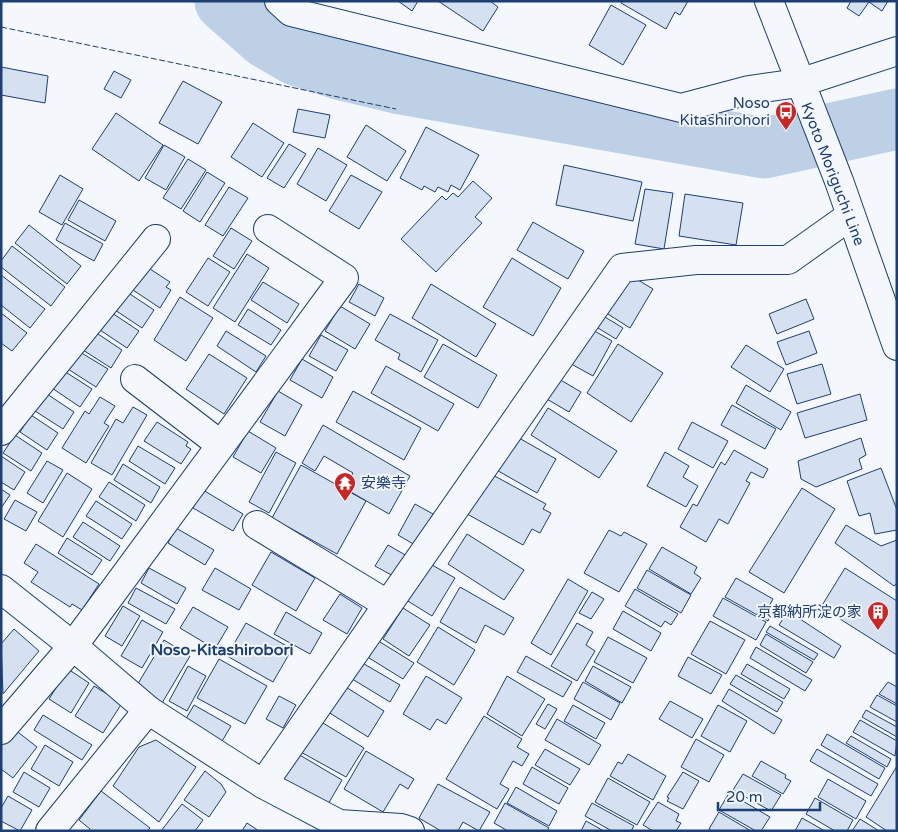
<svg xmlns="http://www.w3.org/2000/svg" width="898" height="832" font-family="'Varela Round','Noto Sans JP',sans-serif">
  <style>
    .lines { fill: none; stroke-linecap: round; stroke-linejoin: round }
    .river { stroke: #bed0e5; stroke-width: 61 }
    .building { fill: #d5e0f0; stroke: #1d3f73 }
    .minor-casing { stroke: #1d3f73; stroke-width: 30 }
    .major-casing { stroke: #1d3f73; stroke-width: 30 }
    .minor { stroke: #f4f7fb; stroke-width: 28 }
    .major { stroke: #f4f7fb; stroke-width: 28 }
    .fence { stroke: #1d3f73; stroke-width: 1; stroke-dasharray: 6 2.5; stroke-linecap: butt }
    .labels { text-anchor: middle; stroke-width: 4; stroke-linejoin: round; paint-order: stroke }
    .poi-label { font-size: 15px; fill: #1d3f73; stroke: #f4f7fb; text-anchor: end }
    .street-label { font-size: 15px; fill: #1d3f73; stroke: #f4f7fb }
    .neighbourhood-label { font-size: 16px; font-weight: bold; fill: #1d3f73; stroke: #f4f7fb }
  </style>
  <rect width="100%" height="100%" fill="#f4f7fb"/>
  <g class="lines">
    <!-- river -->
    <path class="river" d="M225,1L267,38L296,55L339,69L401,84L764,148L897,119"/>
  </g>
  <!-- building -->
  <g class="building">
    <path d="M398,1H418L412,11Z"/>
    <path d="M438,1H490L498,7L483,31Z"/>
    <path d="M622,1H688L680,15L675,12L666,29L621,3Z"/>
    <path d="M851,1H888L882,11L869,2L859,16L847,8Z"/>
    <path d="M611,5L646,25L623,65L589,45Z"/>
    <path d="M1,67L48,76L45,103L1,95Z"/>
    <path d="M114,71L131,80L121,98L104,89Z"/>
    <path d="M183,81L222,102L198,144L159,123Z"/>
    <path d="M298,109L330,115L325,138L293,132Z"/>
    <path d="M116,113L163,145L139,181L92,149Z"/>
    <path d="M253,123L284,143L262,177L231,157Z"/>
    <path d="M366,125L406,151L387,181L347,157Z"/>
    <path d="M426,127L479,155L460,190L451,185L448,192L438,187L435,192L424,186L422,190L400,178Z"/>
    <path d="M289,144L306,154L284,188L267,178Z"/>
    <path d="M164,145L185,157L166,190L145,178Z"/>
    <path d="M318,148L347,165L326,201L297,184Z"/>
    <path d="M188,159L206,170L181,209L163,198Z"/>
    <path d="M564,165L642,182L633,221L556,205Z"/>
    <path d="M207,172L225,183L200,222L183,211Z"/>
    <path d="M60,175L83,189L62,225L39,212Z"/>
    <path d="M351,175L382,192L359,229L329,211Z"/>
    <path d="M473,181L492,198L475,217L482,223L436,272L401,239L442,196L446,200L453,193L458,197Z"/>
    <path d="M229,187L248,198L223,236L205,225Z"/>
    <path d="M645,189L673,193L664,249L635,244Z"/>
    <path d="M685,194L743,203L736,245L679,236Z"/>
    <path d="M79,200L116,221L105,241L68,220Z"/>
    <path d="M533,222L584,251L568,279L517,250Z"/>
    <path d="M65,223L103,244L94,261L56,240Z"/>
    <path d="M29,225L81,266L67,284L15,243Z"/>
    <path d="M231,228L252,241L234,269L213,256Z"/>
    <path d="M12,246L65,287L51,306L1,267V261Z"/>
    <path d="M247,254L269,268L235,322L213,308Z"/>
    <path d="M208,258L230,272L208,306L186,292Z"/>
    <path d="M512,258L561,288L533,336L483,307Z"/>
    <path d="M147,267L170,282L166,287L171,290L160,308L133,290Z"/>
    <path d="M623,271L653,289L630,328L600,309Z"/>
    <path d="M1,275L45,309L30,328L1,305Z"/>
    <path d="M263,282L299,304L287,323L251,300Z"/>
    <path d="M359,284L384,298L375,316L349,302Z"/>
    <path d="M431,284L496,324L476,357L412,318Z"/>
    <path d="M127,292L154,310L142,328L115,310Z"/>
    <path d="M180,297L213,318L186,361L154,340Z"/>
    <path d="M806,299L814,319L777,334L769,314Z"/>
    <path d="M340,306L370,324L355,349L325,331Z"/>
    <path d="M248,309L281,330L271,345L238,325Z"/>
    <path d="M1,313L27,333L12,351L1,343Z"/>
    <path d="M112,313L139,331L127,348L100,330Z"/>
    <path d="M390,314L438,340L421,372L398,359L400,354L375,340Z"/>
    <path d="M600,314L623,328L616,339L593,325Z"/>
    <path d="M584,325L612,341L593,376L564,360Z"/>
    <path d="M226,331L266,356L256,372L217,346Z"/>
    <path d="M809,331L817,353L786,365L777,342Z"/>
    <path d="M95,332L122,350L111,368L83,350Z"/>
    <path d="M321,335L348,350L336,371L309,356Z"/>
    <path d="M443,344L497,375L478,408L424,377Z"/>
    <path d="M618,344L663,373L631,422L587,393Z"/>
    <path d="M746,345L784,369L770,392L731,367Z"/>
    <path d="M80,352L108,369L96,387L68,369Z"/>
    <path d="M209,354L247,378L224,414L186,389Z"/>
    <path d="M302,359L333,377L322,398L290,380Z"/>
    <path d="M822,364L831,394L797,404L787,374Z"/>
    <path d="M386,366L454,404L438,431L371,393Z"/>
    <path d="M64,371L92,389L80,407L52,388Z"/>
    <path d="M552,375L581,392L569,412L540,395Z"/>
    <path d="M746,385L791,412L781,430L736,403Z"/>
    <path d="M278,391L302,405L285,436L260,422Z"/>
    <path d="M353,391L421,428L404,460L336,422Z"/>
    <path d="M47,394L74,412L63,429L35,411Z"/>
    <path d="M860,394L867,420L805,438L797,413Z"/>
    <path d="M100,397L115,406L104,423L109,426L86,463L62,448L85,411L89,414Z"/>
    <path d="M732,405L776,429L765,449L721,425Z"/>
    <path d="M133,407L147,415L112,475L91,463L116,419L123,423Z"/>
    <path d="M548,408L617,451L599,478L531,435Z"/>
    <path d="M31,415L58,433L47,450L20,432Z"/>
    <path d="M157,422L188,442L186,446L191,449L181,464L144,441Z"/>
    <path d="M692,422L728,441L713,468L678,449Z"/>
    <path d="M323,425L410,476L389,514L344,488L353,473L324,456L315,471L302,463Z"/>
    <path d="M248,431L276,448L261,473L233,457Z"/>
    <path d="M512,434L556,459L537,493L493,468Z"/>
    <path d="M15,435L42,453L31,471L3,453Z"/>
    <path d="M861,438L866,455L859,459L862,469L816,487L801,479L798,461Z"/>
    <path d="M138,446L175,468L165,484L129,461Z"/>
    <path d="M734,450L768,469L763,478L751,472L746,481L750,483L728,524L719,519L706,542L680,527L693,504L697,506L721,462L725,465Z"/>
    <path d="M276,452L296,463L269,513L249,502Z"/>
    <path d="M665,452L689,466L683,477L698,486L686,507L647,486Z"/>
    <path d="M1,456L25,472L14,490L1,482Z"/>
    <path d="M47,461L63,470L43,503L27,493Z"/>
    <path d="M123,464L160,487L151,503L114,480Z"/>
    <path d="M301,465L366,501L337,554L272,518Z"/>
    <path d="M881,468L897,510V530L875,534L870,513L859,516L847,481Z"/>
    <path d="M67,473L92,489L63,537L38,521Z"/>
    <path d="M491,474L546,504L543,509L551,513L540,533L532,529L523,545L460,510Z"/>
    <path d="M109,482L145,505L136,521L99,497Z"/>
    <path d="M802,488L835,509L784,593L749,572Z"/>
    <path d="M1,489L10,495L1,508Z"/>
    <path d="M203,490L243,514L233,531L193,508Z"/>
    <path d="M15,500L37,512L26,531L4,519Z"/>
    <path d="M96,501L132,524L122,539L86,516Z"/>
    <path d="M415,504L433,514L415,545L398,535Z"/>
    <path d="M83,522L120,546L110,561L73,537Z"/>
    <path d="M846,525L881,546L897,540V583L894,586L835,543Z"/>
    <path d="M176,528L214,550L205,565L168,543Z"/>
    <path d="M609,530L621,536L624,532L647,544L619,592L584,573Z"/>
    <path d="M467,534L524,570L504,600L448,564Z"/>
    <path d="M67,538L102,560L92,575L58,553Z"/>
    <path d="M36,544L99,584L82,610L72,604L70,607L31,582L38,572L24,563Z"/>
    <path d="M388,545L407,556L395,577L375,566Z"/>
    <path d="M662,547L697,567L694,573L701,578L691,594L649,569Z"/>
    <path d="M271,552L315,578L296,611L252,585Z"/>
    <path d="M425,561L455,578L432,616L403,598Z"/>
    <path d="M149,568L186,588L177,604L141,583Z"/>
    <path d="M215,568L251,589L239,610L202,590Z"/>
    <path d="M845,568L897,601V655L821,607Z"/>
    <path d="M647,570L691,595L681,613L637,588Z"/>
    <path d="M736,578L773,599L767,610L772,612L768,621L725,597Z"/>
    <path d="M568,579L588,591L551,655L531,643Z"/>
    <path d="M460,587L514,618L504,635L485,625L476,643L440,622Z"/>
    <path d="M136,588L175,609L166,624L128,603Z"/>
    <path d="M635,589L678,614L671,625L665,621L661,627L625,606Z"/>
    <path d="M592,592L604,599L591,619L579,613Z"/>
    <path d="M340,594L362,608L347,634L323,620Z"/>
    <path d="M723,598L766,622L756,640L713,616Z"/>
    <path d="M123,606L140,616L122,646L105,636Z"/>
    <path d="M193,607L228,627L215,649L180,628Z"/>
    <path d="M403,608L430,625L409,656L383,639Z"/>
    <path d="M623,611L661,633L651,651L613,629Z"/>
    <path d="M788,611L841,646L834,658L779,625Z"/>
    <path d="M286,612L322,633L310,654L274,634Z"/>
    <path d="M142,620L163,632L142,668L121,656Z"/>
    <path d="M710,621L745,640L726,674L691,654Z"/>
    <path d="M246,623L292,649L273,682L227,656Z"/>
    <path d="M577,623L593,632L586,645L595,651L577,681L551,666Z"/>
    <path d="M770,626L818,654L814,660L766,632Z"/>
    <path d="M438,627L475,650L454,685L417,662Z"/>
    <path d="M14,629L39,651L3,694L1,644Z"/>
    <path d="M766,634L813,662L806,673L760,645Z"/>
    <path d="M372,637L414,663L403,679L361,653Z"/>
    <path d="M608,637L647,658L633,683L594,662Z"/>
    <path d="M164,640L190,656L162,703L136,687Z"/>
    <path d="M756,647L812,680L805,691L750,658Z"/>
    <path d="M526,656L572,682L563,697L517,672Z"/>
    <path d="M688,657L722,675L711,694L678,676Z"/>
    <path d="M354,658L400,685L390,702L344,674Z"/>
    <path d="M219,659L267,686L245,724L197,698Z"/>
    <path d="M747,664L790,689L784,699L741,674Z"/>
    <path d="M188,666L206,676L187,711L169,701Z"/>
    <path d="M593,666L631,687L622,703L585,681Z"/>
    <path d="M68,669L89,683L71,713L49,699Z"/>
    <path d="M736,675L783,702L777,712L730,684Z"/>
    <path d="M426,676L462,698L446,724L437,719L430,730L403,714Z"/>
    <path d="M507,676L545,699L522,736L487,714Z"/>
    <path d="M583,682L620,703L611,720L574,699Z"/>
    <path d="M888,682L897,687V704L879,694Z"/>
    <path d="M341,684L384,711L368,737L325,710Z"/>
    <path d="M94,686L122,703L103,733L75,716Z"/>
    <path d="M729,689L782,720L774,734L722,701Z"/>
    <path d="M877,695L897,706V722L870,707Z"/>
    <path d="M279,696L296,705L283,728L266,719Z"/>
    <path d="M670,701L703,719L692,738L659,719Z"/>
    <path d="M548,704L557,709L545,729L536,724Z"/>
    <path d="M194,705L231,726L221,743L184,722Z"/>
    <path d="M573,705L605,723L596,739L564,721Z"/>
    <path d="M718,705L747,721L730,752L701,736Z"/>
    <path d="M866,710L897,727V737L862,717Z"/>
    <path d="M43,715L92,745L82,760L34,730Z"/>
    <path d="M484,716L522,739L517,747L529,754L522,766L513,761L500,784L509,789L497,809L446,779Z"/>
    <path d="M557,719L601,745L589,765L545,740Z"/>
    <path d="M318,720L364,748L346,777L299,751Z"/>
    <path d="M860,720L897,741L895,756L853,732Z"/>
    <path d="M14,729L37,747L13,778L1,769V745Z"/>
    <path d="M827,734L885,768L879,779L821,745Z"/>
    <path d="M851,736L891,759L887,767L846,743Z"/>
    <path d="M696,739L724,755L709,782L681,767Z"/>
    <path d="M156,740L196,767L159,822L113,786L139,747Z"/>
    <path d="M45,745L73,762L59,786L31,769Z"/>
    <path d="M545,749L580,769L570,785L535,765Z"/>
    <path d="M817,749L878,784L871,796L810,761Z"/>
    <path d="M366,751L414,779L408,789L400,784L383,812L344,789Z"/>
    <path d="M298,754L342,780L327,806L279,782Z"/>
    <path d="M628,754L666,776L653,800L610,776L618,762L622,764Z"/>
    <path d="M761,761L786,775L785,778L791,781L783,794L752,776Z"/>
    <path d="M897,766V831H887L866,817Z"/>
    <path d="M532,767L568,788L559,804L523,784Z"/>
    <path d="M205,771L221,784L226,792L209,817L184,800Z"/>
    <path d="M24,772L50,788L39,807L13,792Z"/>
    <path d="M683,772L699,781L683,809L667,801L669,798L667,797Z"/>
    <path d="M743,774L781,795L771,811L733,790Z"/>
    <path d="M608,778L650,802L637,825L595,802Z"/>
    <path d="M828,779L866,801L856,819L818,797Z"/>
    <path d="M438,784L490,812L479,831L463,822L458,831H441L419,818Z"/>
    <path d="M516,787L557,811L549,826L507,803Z"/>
    <path d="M101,791L150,828L147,831H89L90,829L79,820Z"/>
    <path d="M729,793L770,817L761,831H756L719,810Z"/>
    <path d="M8,796L32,810L20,831L1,821V808Z"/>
    <path d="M815,798L853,820L847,831H835L806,814Z"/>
    <path d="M658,802L679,814L676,821L681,823L676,831H653L643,825Z"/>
    <path d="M505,803L549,828L547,831H508L494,823Z"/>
    <path d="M592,803L634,826L631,831H612L585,816Z"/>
    <path d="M182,804L203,820L195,831H161Z"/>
    <path d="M719,812L751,831H712L709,829Z"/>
    <path d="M802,818L825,831H795Z"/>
    <path d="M860,819L868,824L879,831H852Z"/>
    <path d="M586,821L604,831H581Z"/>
    <path d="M247,823L259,831H242Z"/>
  </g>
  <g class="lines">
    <!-- minor casing -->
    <g class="minor-casing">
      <g id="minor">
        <path d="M279,1L291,12L681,108L749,90L799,83L897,51"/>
        <path d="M135,379L221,445"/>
        <path d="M1,431L156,239"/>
        <path d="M257,525L387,604"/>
        <path d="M1,589L73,646L148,710L263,784L339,824L401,828L410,831"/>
        <path d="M1,730L73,646L344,278L268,229"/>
        <path d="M263,784L622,268L696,260H788L850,216"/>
        <path d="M50,831L148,710"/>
      </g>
    </g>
    <!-- major casing -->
    <g class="major-casing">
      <path id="major" d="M769,1L839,181L897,346"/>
    </g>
    <!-- minor -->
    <use href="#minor" class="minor"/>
    <!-- major -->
    <use href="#major" class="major"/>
    <!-- fence -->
    <path class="fence" d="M1,27L396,109"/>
  </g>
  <!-- icons -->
  <defs>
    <g id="bus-pin" transform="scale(1.125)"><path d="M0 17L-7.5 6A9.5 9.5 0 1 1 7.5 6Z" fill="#c62828" stroke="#f4f7fb"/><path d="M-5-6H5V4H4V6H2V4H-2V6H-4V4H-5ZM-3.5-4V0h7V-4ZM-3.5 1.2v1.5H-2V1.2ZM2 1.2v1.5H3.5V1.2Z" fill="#fff"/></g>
    <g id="temple-pin" transform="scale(1.125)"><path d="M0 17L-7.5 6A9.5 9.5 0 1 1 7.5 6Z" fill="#c62828" stroke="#f4f7fb"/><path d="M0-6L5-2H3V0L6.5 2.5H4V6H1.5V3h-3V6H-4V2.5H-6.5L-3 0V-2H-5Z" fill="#fff"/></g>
    <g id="building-pin" transform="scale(1.125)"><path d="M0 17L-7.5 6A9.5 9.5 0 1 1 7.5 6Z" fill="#c62828" stroke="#f4f7fb"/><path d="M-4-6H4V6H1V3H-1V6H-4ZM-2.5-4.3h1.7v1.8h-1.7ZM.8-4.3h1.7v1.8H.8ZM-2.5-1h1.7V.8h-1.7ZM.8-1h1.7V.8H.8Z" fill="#fff"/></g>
  </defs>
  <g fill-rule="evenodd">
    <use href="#bus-pin" x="786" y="112"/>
    <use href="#temple-pin" x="345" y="483"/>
    <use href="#building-pin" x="878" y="612"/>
  </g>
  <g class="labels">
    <!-- poi labels -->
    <g class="poi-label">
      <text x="770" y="108">Noso<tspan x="770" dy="17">Kitashirohori</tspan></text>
      <text x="361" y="488" text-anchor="start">安樂寺</text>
      <text x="862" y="617">京都納所淀の家</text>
    </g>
    <!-- street labels -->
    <g class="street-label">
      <text transform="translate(833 174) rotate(69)" y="5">Kyoto Moriguchi Line</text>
    </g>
    <!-- neighbourhood labels -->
    <g class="neighbourhood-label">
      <text x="222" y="655">Noso-Kitashirobori</text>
    </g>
  </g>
  <!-- border -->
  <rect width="898" height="832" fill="none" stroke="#1d3f73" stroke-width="5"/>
  <!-- scale -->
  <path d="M718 802v8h102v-8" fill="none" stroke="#1d3f73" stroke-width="2.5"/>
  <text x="726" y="802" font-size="15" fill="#1d3f73" stroke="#f4f7fb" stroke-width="4" paint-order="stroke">20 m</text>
</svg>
